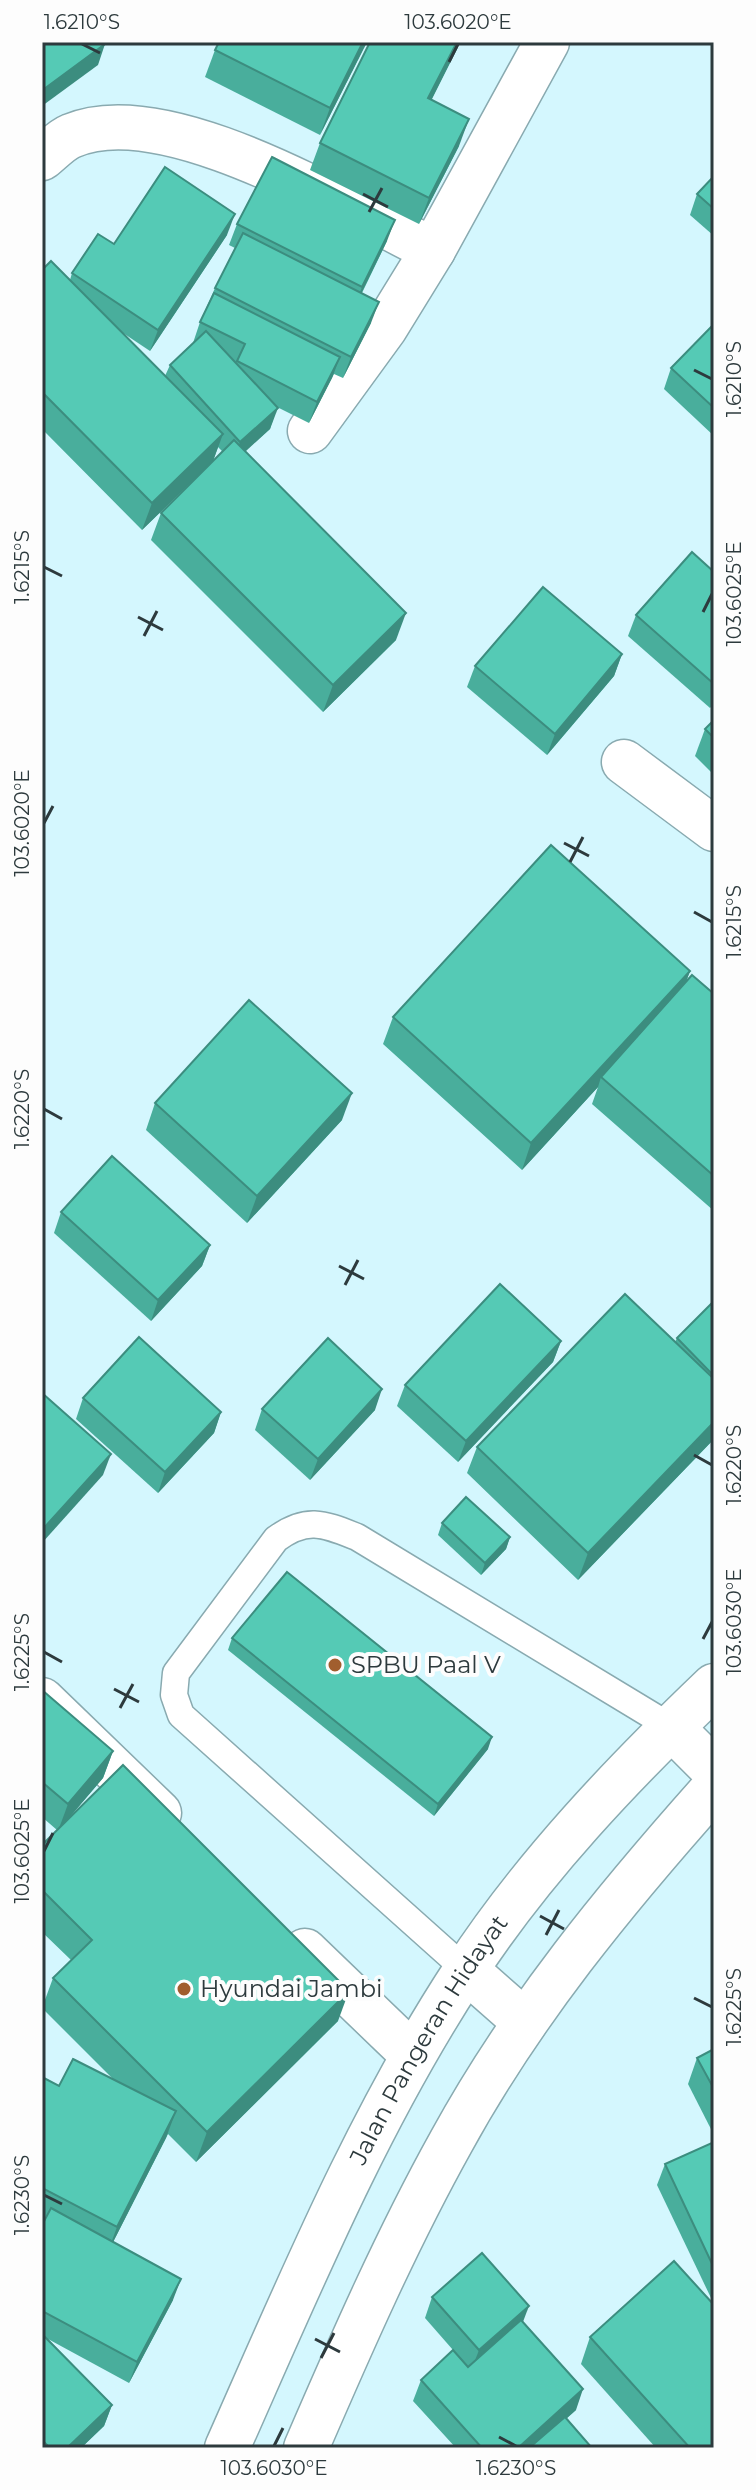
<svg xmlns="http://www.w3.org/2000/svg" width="756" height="2490" font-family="Montserrat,sans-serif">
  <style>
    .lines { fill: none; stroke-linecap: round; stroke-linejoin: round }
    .service-casing { stroke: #89aab0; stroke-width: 29 }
    .minor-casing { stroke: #89aab0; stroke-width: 47 }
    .trunk-casing { stroke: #89aab0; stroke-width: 47 }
    .service { stroke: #fff; stroke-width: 26 }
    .minor { stroke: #fff; stroke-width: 44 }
    .trunk { stroke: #fff; stroke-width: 44 }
    .wall { fill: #49ae9c }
    .shaded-wall { fill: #3c8d7f }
    .building { fill: #55cab5; stroke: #3c8d7f; stroke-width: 2 }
    .ticks { fill: none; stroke: #2d3a3d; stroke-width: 3 }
    .poi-dot { fill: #a15e2e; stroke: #fdfdfd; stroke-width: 3 }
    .labels { text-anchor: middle; stroke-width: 8; stroke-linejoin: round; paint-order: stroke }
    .poi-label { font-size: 24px; fill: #2d3a3d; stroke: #fdfdfd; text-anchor: start }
    .street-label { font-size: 24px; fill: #2d3a3d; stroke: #fdfdfd }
    .neatline { fill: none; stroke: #2d3a3d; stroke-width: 3 }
    .ticks-label { font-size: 20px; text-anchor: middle; fill: #2d3a3d }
  </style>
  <rect width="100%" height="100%" fill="#d4f7fe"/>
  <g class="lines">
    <!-- service casing -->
    <g class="service-casing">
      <path id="service" d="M466,1970L181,1715L174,1695L176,1673L276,1539C307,1516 324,1524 357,1537L671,1727"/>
    </g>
    <!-- minor casing -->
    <g class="minor-casing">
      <g id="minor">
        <path d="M42,158C51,151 61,140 71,136C165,95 348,209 433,250"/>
        <path d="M310,431L385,328L433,250L547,42"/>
        <path d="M624,762L714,829"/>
        <path d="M42,1700L159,1813"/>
        <path d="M305,1951L413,2055"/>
      </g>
    </g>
    <!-- trunk casing -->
    <g class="trunk-casing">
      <g id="trunk">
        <path d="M671,1727L714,1770"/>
        <path d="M466,1970L525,2022"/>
        <path id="s1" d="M227,2448C299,2286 367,2121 464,1973C533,1867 623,1773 714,1686"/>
        <path d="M306,2448C351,2344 396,2241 451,2142C522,2012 616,1898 714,1788"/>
      </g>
    </g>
    <!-- service -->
    <use href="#service" class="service"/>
    <!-- minor -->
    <use href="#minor" class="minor"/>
    <!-- trunk -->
    <use href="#trunk" class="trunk"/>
  </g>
  <!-- wall -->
  <g class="wall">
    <path d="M367,42L320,135L205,77L215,50Z"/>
    <path d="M458,47L431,100L459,146L419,224L310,170L320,143Z"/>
    <path d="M714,176V236L690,215L697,194Z"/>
    <path d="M237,224L387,241L362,293L371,323L343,378L334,374L309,423L277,407L270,429L245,451L396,640L323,712L151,540L161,513L223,452L218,447L213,461L142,530L42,429V270L70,280L72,273L114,244L227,235L150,351L120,331L165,376L170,365L193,343L200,322L215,288L235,248L229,245Z"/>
    <path d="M714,324V436L664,389L671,368Z"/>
    <path d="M714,572V704L710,708L628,636L636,615Z"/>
    <path d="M622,654L614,676L547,755L467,687L475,666Z"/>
    <path d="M714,720V775L695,756L705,729Z"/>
    <path d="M690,971L686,982L714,994V1211L592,1104L598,1087L522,1170L383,1044L393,1017Z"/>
    <path d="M155,1103L342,1120L247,1223L146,1130Z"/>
    <path d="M61,1212L210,1245L202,1266L151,1321L54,1233Z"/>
    <path d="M714,1301V1439L578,1580L467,1473L477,1447L675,1342L677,1338Z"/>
    <path d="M561,1341L553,1362L458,1462L397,1406L405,1385Z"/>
    <path d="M83,1398L221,1412L214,1433L158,1493L76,1419Z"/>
    <path d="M262,1409L375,1410L310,1480L255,1430Z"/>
    <path d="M442,1523L510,1537L506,1549L481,1575L438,1535Z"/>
    <path d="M232,1638L488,1749L434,1816L228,1650Z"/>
    <path d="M42,1690L113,1751L103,1778L67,1820L338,2021L196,2162L168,2134L113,2242L173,2300L129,2383L48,2339L112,2405L104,2426L81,2448H42V2225L44,2221L42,2220V2077L59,2086L114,2080L42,2008L53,1978L71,1960L42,1932V1845L57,1830L42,1817Z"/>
    <path d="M714,2049V2135L688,2084L697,2058Z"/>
    <path d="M714,2142V2299L712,2300L657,2185L665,2164Z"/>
    <path d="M432,2297L523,2323L576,2410L566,2419L592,2448H456L413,2401L421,2380L453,2350L425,2318Z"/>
    <path d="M590,2337L714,2448H656L581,2364Z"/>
  </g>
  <!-- shaded-wall -->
  <g class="shaded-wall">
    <path d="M363,42H367L320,135L330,108Z"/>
    <path d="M457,42H460L458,47L419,125L428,98Z"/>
    <path d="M105,44L98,65L42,106V95L44,89Z"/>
    <path d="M469,119L459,146L419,224L429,198Z"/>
    <path d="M235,214L227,235L150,351L158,330Z"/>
    <path d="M395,220L387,241L354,308L362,287Z"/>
    <path d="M379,302L371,323L343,378L351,357Z"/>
    <path d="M340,357L332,378L309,423L317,402Z"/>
    <path d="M278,408L270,429L233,463L240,442Z"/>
    <path d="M223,434L213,461L142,530L152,503Z"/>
    <path d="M406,613L396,640L323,712L333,685Z"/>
    <path d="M622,654L614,676L547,755L555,734Z"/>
    <path d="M690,971L680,998L601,1077L598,1087L522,1170L531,1143Z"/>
    <path d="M352,1093L342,1120L247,1223L257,1196Z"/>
    <path d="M210,1245L202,1266L151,1321L158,1300Z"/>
    <path d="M561,1341L553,1362L458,1462L466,1441Z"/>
    <path d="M382,1389L375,1410L310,1480L318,1459Z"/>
    <path d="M221,1412L214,1433L158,1493L165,1472Z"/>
    <path d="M714,1422V1439L578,1580L588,1553Z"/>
    <path d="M111,1454L103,1475L42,1543V1530Z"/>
    <path d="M510,1537L506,1549L481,1575L485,1563Z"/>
    <path d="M492,1737L488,1749L434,1816L438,1804Z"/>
    <path d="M113,1751L103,1778L58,1831L68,1804Z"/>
    <path d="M349,1991L338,2021L196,2162L207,2132Z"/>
    <path d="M176,2111L166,2138L107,2254L117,2227Z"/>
    <path d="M181,2279L173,2300L129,2383L137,2362Z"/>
    <path d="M529,2306L521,2327L471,2371L479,2350Z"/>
    <path d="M583,2389L576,2410L533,2448H518Z"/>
    <path d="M112,2405L104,2426L81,2448H67Z"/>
  </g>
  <!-- building -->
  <g class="building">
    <path d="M42,42H104L105,44L44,89L42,86Z"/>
    <path d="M219,42H363L330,108L215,50Z"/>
    <path d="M370,42H457L428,98L469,119L429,198L320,143Z"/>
    <path d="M272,157L395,220L362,287L237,224Z"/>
    <path d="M165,167L235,214L158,330L72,273L98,234L114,244Z"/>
    <path d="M714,176V209L697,194Z"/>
    <path d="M243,233L379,302L351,357L215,288Z"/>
    <path d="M51,261L223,434L152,503L42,392V270Z"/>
    <path d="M214,293L340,357L317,402L237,361L245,344L200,322Z"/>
    <path d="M714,324V408L671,368Z"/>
    <path d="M206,331L278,408L240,442L170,365Z"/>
    <path d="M234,440L406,613L333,685L161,513Z"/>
    <path d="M692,552L714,572V684L636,615Z"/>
    <path d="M543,587L622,654L555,734L475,666Z"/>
    <path d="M714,720V738L705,729Z"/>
    <path d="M551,845L690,971L531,1143L393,1017Z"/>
    <path d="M692,975L714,994V1176L601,1077Z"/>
    <path d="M249,1000L352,1093L257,1196L155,1103Z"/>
    <path d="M112,1156L210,1245L158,1300L61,1212Z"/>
    <path d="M500,1284L561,1341L466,1441L405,1385Z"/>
    <path d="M625,1294L714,1379V1422L588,1553L477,1447Z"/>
    <path d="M714,1301V1376L677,1338Z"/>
    <path d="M139,1337L221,1412L165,1472L83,1398Z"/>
    <path d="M328,1338L382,1389L318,1459L262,1409Z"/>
    <path d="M42,1393L111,1454L42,1530Z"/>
    <path d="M466,1497L510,1537L485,1563L442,1523Z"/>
    <path d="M287,1572L492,1737L438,1804L232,1638Z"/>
    <path d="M42,1690L113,1751L68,1804L42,1782Z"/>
    <path d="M123,1765L349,1991L207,2132L53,1978L92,1940L42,1890V1845Z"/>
    <path d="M714,2049V2089L697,2058Z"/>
    <path d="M73,2059L176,2111L117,2227L42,2188V2077L59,2086Z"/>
    <path d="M714,2142V2268L665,2164Z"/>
    <path d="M51,2208L181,2279L137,2362L42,2311V2225Z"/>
    <path d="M482,2253L529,2306L479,2350L432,2297Z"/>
    <path d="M674,2261L714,2305V2448H690L590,2337Z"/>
    <path d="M521,2320L583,2389L518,2448H482L421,2380L453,2350L468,2367Z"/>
    <path d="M42,2334L112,2405L67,2448H50L42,2440Z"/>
    <path d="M565,2417L592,2448H529Z"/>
  </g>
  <!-- ticks -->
  <path class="ticks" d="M82,44L100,53M449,62L458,44M363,194L388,207M369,212L382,188M694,370L712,379M44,567L62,576M703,612L712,594M138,617L163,630M144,636L157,611M44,823L53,806M564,843L589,856M570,862L583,837M694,912L712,922M44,1109L62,1119M339,1266L364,1279M345,1285L358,1260M694,1455L712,1465M703,1639L712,1622M44,1652L62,1662M114,1689L139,1702M120,1708L133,1684M44,1851L53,1833M540,1916L564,1929M546,1935L559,1910M694,1998L712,2007M44,2195L62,2204M315,2339L340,2352M321,2358L334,2333M499,2437L516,2446M274,2446L283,2428"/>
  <!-- markers -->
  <g class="poi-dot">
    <circle cx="335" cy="1665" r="8"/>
    <circle cx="184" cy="1989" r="8"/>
  </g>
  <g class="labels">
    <!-- poi labels -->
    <g class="poi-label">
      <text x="351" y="1673">SPBU Paal V</text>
      <text x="200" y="1997">Hyundai Jambi</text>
    </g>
    <!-- street labels -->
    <g class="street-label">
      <text dy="8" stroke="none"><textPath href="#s1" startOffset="456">Jalan Pangeran Hidayat</textPath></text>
    </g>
  </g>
  <!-- border -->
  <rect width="756" height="2490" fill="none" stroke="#fdfdfd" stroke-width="88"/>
  <rect x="44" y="44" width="668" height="2402" class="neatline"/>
  <g class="ticks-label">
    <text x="82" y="29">1.6210°S</text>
    <text x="458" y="29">103.6020°E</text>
    <text transform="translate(734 379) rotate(-90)" y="7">1.6210°S</text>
    <text transform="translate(22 567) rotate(-90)" y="7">1.6215°S</text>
    <text transform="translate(734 594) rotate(-90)" y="7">103.6025°E</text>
    <text transform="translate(22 823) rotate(-90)" y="7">103.6020°E</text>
    <text transform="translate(734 922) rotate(-90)" y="7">1.6215°S</text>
    <text transform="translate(22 1109) rotate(-90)" y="7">1.6220°S</text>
    <text transform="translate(734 1465) rotate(-90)" y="7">1.6220°S</text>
    <text transform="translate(734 1622) rotate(-90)" y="7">103.6030°E</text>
    <text transform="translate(22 1652) rotate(-90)" y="7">1.6225°S</text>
    <text transform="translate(22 1851) rotate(-90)" y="7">103.6025°E</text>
    <text transform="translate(734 2007) rotate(-90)" y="7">1.6225°S</text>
    <text transform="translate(22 2195) rotate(-90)" y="7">1.6230°S</text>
    <text x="274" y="2475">103.6030°E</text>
    <text x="516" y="2475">1.6230°S</text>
  </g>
</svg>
